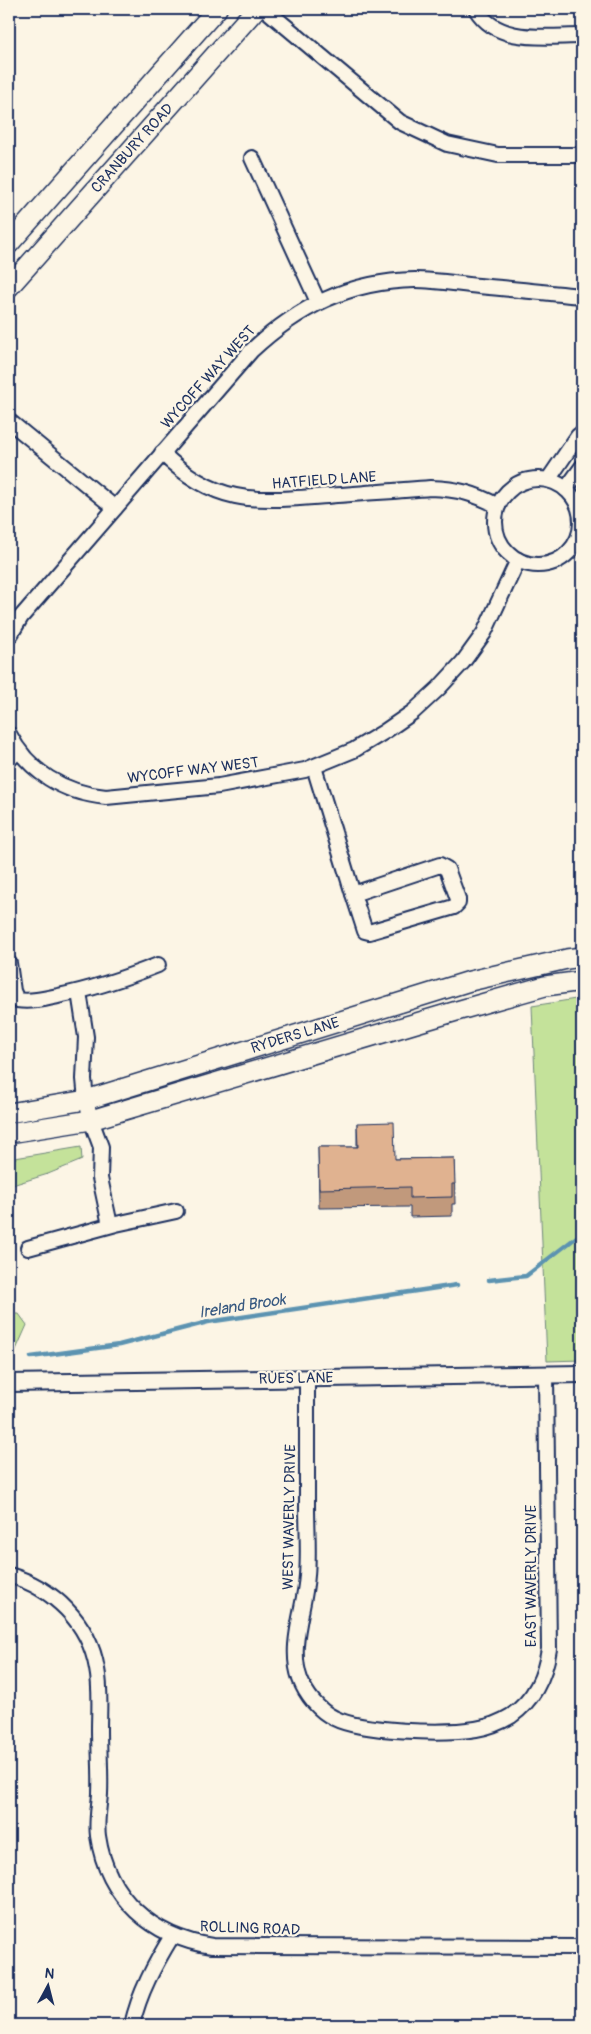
<svg xmlns="http://www.w3.org/2000/svg" width="591" height="2034" font-family="Pangolin,sans-serif">
  <style>
    .green { fill: #c4e29a; stroke: #70887c }
    .lines { fill: none; stroke-linecap: round; stroke-linejoin: round }
    .stream { stroke: #5c93b1; stroke-width: 4.5 }
    .minor-casing { stroke: #1b2f5e; stroke-width: 18 }
    .tertiary-casing { stroke: #1b2f5e; stroke-width: 20 }
    .secondary-casing { stroke: #1b2f5e; stroke-width: 22 }
    .minor { stroke: #fcf5e5; stroke-width: 14 }
    .tertiary { stroke: #fcf5e5; stroke-width: 16 }
    .secondary { stroke: #fcf5e5; stroke-width: 19 }
    .wall { fill: #c1997c; stroke: #1b2f5e }
    .building { fill: #e0b290; stroke: #1b2f5e }
    .labels { text-anchor: middle; stroke-width: 4.5; stroke-linejoin: round; paint-order: stroke }
    .street-label { font-size: 15px; fill: #1b2f5e; stroke: #fcf5e5 }
    .water-label { font-size: 16px; font-style: italic; fill: #365880; stroke: #fcf5e5 }
  </style>
  <rect width="100%" height="100%" fill="#fcf5e5"/>
  <filter id="ink" filterUnits="userSpaceOnUse"><feTurbulence type="fractalNoise" baseFrequency=".02" numOctaves="2"/><feDisplacementMap in="SourceGraphic" scale="10" xChannelSelector="R" yChannelSelector="G"/><feConvolveMatrix kernelMatrix="1 2 1 2 8 2 1 2 1" color-interpolation-filters="sRGB"/></filter>
  <g filter="url(#ink)">
    <!-- green -->
    <g class="green">
      <path d="M582,998V1360L547,1361L532,1006Z"/>
      <path d="M81,1147L82,1160L48,1174L9,1186V1159Z"/>
      <path d="M9,1314H19L27,1325L11,1361H9Z"/>
    </g>
    <g class="lines">
      <!-- stream -->
      <g class="stream">
        <path d="M489,1280L526,1276L582,1233"/>
        <path d="M31,1357L119,1345L208,1322L457,1285"/>
      </g>
      <!-- minor casing -->
      <g class="minor-casing">
        <g id="minor">
          <path d="M265,9L400,122L447,144L498,155H582"/>
          <path d="M476,9C498,45 546,36 582,36"/>
          <path d="M252,158L318,302"/>
          <path d="M9,421L115,508"/>
          <path d="M162,453C217,507 257,501 327,496C362,493 396,491 430,488C458,489 474,493 498,506"/>
          <circle cx="538" cy="522" r="43"/>
          <path d="M548,480L578,436L582,433"/>
          <path d="M566,489L582,467"/>
          <path d="M9,637L21,617L251,351C298,307 349,281 415,280C436,280 458,284 479,286C514,289 548,293 582,296"/>
          <path d="M9,734C28,772 64,793 106,797L219,786L305,770L354,750L384,732L413,712L439,688L463,662L484,633L518,560"/>
          <path d="M9,760L18,750"/>
          <path d="M314,767L353,894"/>
          <path d="M440,865L447,869L458,899V903L454,907L369,932L365,931L353,894Z"/>
          <path d="M9,963L13,991L17,1000C31,1002 44,999 58,996C93,989 125,978 158,965"/>
          <path d="M79,992L86,1037L84,1079L86,1100L91,1120L101,1147L100,1178L110,1225"/>
          <path d="M28,1248L116,1224L176,1211"/>
          <path d="M307,1378C307,1421 307,1464 307,1507C307,1529 309,1552 307,1575C305,1609 288,1645 300,1679C306,1695 319,1711 334,1718C361,1732 445,1734 476,1729C489,1727 501,1722 511,1716C535,1699 545,1676 549,1649L546,1374"/>
          <path d="M9,1575C53,1588 89,1622 97,1669C101,1689 99,1710 99,1730C99,1751 101,1773 100,1794C99,1808 96,1822 98,1836C107,1898 152,1937 212,1946L582,1947"/>
          <path d="M132,2025C139,1993 155,1964 172,1936"/>
        </g>
      </g>
      <!-- tertiary casing -->
      <g class="tertiary-casing">
        <path id="tertiary" d="M9,1383L582,1374"/>
      </g>
      <!-- secondary casing -->
      <g class="secondary-casing">
        <g id="secondary">
          <path d="M9,244L217,9"/>
          <path d="M9,287L256,9"/>
          <path d="M9,1113L86,1100L470,981L567,959L582,957"/>
          <path d="M9,1133L91,1120L460,1010L545,986L582,981"/>
        </g>
      </g>
      <!-- minor -->
      <use href="#minor" class="minor"/>
      <!-- tertiary -->
      <use href="#tertiary" class="tertiary"/>
      <!-- secondary -->
      <use href="#secondary" class="secondary"/>
    </g>
    <!-- wall -->
    <path class="wall" d="M357,1123L395,1159L454,1158L455,1204H452V1216L410,1217V1207L319,1208L318,1147H357Z"/>
    <!-- building -->
    <path class="building" d="M394,1122L395,1159L454,1158L455,1184H452V1197L410,1198V1187L319,1189L318,1147H358L357,1123Z"/>
  </g>
  <g class="labels">
    <!-- street labels -->
    <g class="street-label">
      <text transform="translate(132 148) rotate(-48)" y="5">CRANBURY ROAD</text>
      <text transform="translate(208 377) rotate(-48)" y="5">WYCOFF WAY WEST</text>
      <text transform="translate(324 480) rotate(-4)" y="5">HATFIELD LANE</text>
      <text transform="translate(193 770) rotate(-7)" y="5">WYCOFF WAY WEST</text>
      <text transform="translate(295 1035) rotate(-17)" y="5">RYDERS LANE</text>
      <text transform="translate(296 1378) rotate(-1)" y="5">RUES LANE</text>
      <text transform="translate(289 1517) rotate(-89)" y="5">WEST WAVERLY DRIVE</text>
      <text transform="translate(531 1576) rotate(-90)" y="5">EAST WAVERLY DRIVE</text>
      <text transform="translate(250 1928) rotate(2)" y="5">ROLLING ROAD</text>
    </g>
    <!-- water labels -->
    <g class="water-label">
      <text transform="translate(242 1305) rotate(-9)" y="6">Ireland Brook</text>
    </g>
  </g>
  <!-- margin -->
  <rect width="591" height="2034" fill="none" stroke="#fcf5e5" stroke-width="30"/>
  <rect x="15" y="15" width="561" height="2004" fill="none" stroke="#1b2f5e" stroke-width="2" filter="url(#ink)"/>
  <!-- north arrow -->
  <g transform="translate(48 1986) rotate(7)" stroke="#fcf5e5" stroke-width="4" paint-order="stroke">
  <path d="M0-4L9 19L0 12L-9 19Z" fill="#1b2f5e"/>
  <text y="-8" font-size="14" font-weight="bold" text-anchor="middle" fill="#1b2f5e">N</text>
  </g>
</svg>
